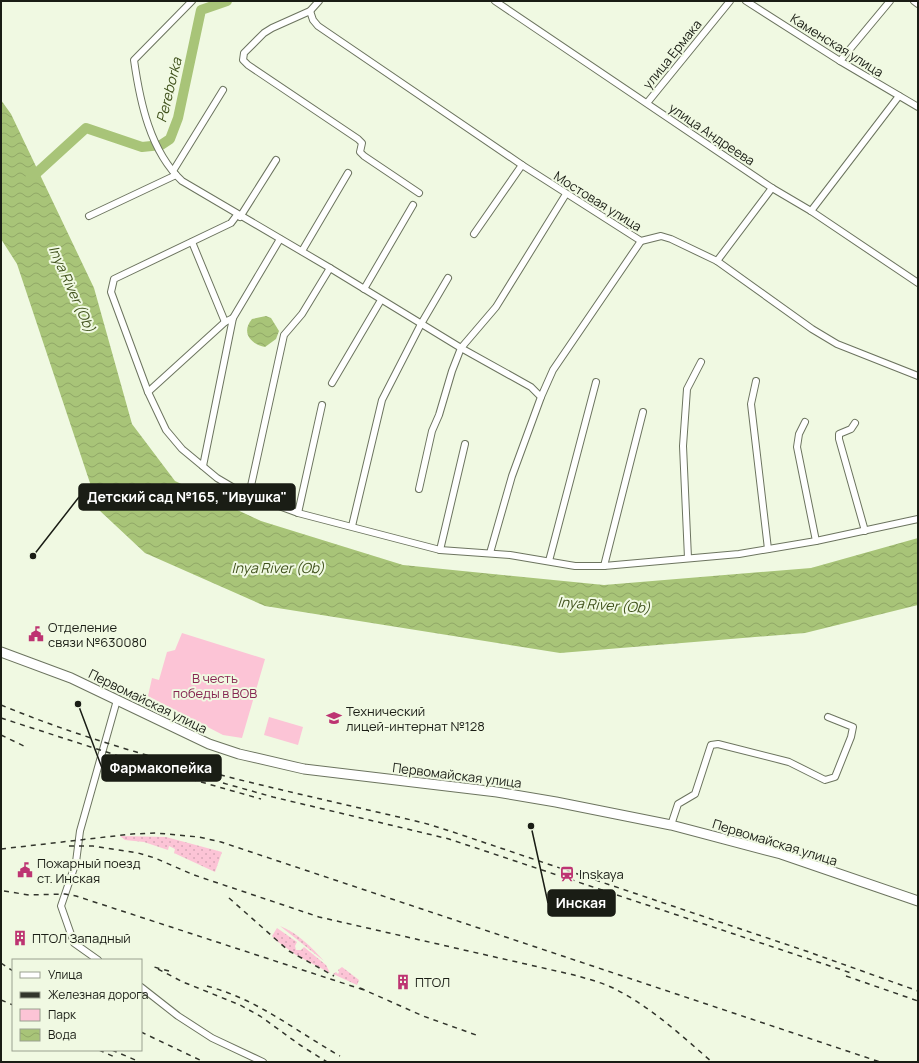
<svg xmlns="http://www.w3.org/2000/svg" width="919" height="1063" font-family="Manrope,sans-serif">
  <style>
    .grass { fill: url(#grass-dots) }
    .park { fill: #fcc4d6 }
    .water { fill: url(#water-waves) }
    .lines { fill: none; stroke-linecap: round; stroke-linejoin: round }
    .river { stroke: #a8c478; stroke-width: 10 }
    .minor-casing { stroke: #6c745f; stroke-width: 8 }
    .secondary-casing { stroke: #6c745f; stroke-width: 11 }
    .minor { stroke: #fff; stroke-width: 6 }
    .secondary { stroke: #fff; stroke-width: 9 }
    .rail { stroke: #32352c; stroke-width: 1.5; stroke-dasharray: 5 5; stroke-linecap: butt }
    .labels { text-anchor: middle; stroke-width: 4; stroke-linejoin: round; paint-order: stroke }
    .street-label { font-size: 13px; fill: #1a1d15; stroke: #f0f9e2 }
    .poi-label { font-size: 13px; fill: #1a1d15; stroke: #f0f9e2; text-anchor: start }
    .park-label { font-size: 13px; fill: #862651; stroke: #f0f9e2 }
    .water-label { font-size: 14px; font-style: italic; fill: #40521c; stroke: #f0f9e2 }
    .leader { fill: none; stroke: #1a1d15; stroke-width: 1.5 }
    .callout-dot { fill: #1a1d15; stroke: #f0f9e2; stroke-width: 1.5 }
    .callout { fill: #1a1d15; stroke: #1a1d15; stroke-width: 1.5 }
    .callout-label { font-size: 14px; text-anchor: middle; font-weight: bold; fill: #fff }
  </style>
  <defs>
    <pattern id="grass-dots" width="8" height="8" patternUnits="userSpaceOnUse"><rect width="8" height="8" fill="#fcc4d6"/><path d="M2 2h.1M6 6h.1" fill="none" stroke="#d7a8b7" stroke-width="1.8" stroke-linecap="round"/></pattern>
    <pattern id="water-waves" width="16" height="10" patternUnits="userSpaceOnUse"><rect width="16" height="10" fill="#a8c478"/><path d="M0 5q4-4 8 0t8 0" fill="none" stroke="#90a867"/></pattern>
  </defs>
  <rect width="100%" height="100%" fill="#f0f9e2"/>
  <!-- grass -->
  <g class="grass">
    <path d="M120,836L166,837L222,852L215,872L174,853L175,849L169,846L168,850L144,842L125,840Z"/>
    <path d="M280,926C298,933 311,947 324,961Z"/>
    <path d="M277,928L297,942L295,946L296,950H301L304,947L326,965L330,973L296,955L274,939L272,936Z"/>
    <path d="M342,967L359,980L357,985L333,974L336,972L338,974L339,972L338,970Z"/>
  </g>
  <!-- park -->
  <g class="park">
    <path d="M182,633L265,659L242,738L223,735L148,696L152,678L159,680L167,652L175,650Z"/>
    <path d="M269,717L303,727L298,745L264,735Z"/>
  </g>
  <!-- water -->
  <g class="water">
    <path d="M1,100L11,114L94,288L132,424L175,481L261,521L403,565L604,585L811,568L918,538V605L805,633L560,653L265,606L145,553L99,510L17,264L1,239Z"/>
    <path d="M266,316L271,318L279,331L276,339L265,347C250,344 241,332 252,319Z"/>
  </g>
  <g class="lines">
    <!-- river -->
    <path class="river" d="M29,180L86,128L142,147L161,145L170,139L178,118L201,10L227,1"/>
    <!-- minor casing -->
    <g class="minor-casing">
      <g id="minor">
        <path d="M192,1L134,60C140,102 150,151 182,181L330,268L461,348L531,387L541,397L512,476L490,553"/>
        <path d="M319,1L310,11L272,28L264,33L244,53L243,60L248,65L358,139L362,143L360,152L364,156L419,193"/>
        <path d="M495,1L772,188L811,211L918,283"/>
        <path d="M746,1L840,61L918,107"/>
        <path d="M914,1L918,4"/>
        <path d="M310,11L313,20L318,26L522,165L641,241L661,236L671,239L717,261L812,329L837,344L918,376"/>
        <path d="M840,61L890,1"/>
        <path d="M647,103L730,1"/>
        <path d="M173,171L223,90"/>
        <path d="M811,211L899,96"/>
        <path d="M237,215L231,223L114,279L111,292L148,392L166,430L182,449L217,478L234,488L249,495L298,513L440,550L510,555L575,566H604L739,554L816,541L918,519"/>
        <path d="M89,216L176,175"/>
        <path d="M240,217L276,160"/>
        <path d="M474,234L522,165"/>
        <path d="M192,242L225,322"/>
        <path d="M302,251L348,173"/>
        <path d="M717,261L772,188"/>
        <path d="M364,289L413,205"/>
        <path d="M756,381L751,404L768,549"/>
        <path d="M332,383L381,300"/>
        <path d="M148,392L225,322L233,318L280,239"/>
        <path d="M541,397L553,370L641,241"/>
        <path d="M805,422L799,434L797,447L816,541"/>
        <path d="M855,423L851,429L839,434V439L865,531"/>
        <path d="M203,466L233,318"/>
        <path d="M419,489L432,431L439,415L452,371L461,348L496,307L566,194"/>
        <path d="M249,495L284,335L302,314L330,268"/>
        <path d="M298,513L322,405"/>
        <path d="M352,526L382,400L421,324L448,278"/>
        <path d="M440,550L465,444"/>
        <path d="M688,558L683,446L687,389L701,362"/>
        <path d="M549,561L596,382"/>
        <path d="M604,566L643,412"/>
        <path d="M671,825L678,804L695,794L711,745L718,744L789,762L825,780L835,777L851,737L853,727L828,717"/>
        <path d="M98,960L74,943L61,906L76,862L80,831L117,700"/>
        <path d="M141,987L178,1016L212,1038L263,1062"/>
      </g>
    </g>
    <!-- secondary casing -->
    <g class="secondary-casing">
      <path id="secondary" d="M1,652L71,678L209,744L239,754L304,769L497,792L556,802L671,825L781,854L918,901"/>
    </g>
    <!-- minor -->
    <use href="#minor" class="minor"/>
    <!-- secondary -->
    <use href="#secondary" class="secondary"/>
    <!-- rail -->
    <g class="rail">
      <path d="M1,705C137,761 281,789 424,823L453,832L806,951L918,991"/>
      <path d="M1,718L187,778L261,799"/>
      <path d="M1,735L28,748"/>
      <path d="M223,783L273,797L449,839L854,974"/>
      <path d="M69,846H93L138,853L155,858L194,875L319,917L574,975C588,979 604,983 617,990C652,1008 682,1036 712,1062"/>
      <path d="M1,849L132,834L156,833L199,837L221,842L880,1062"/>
      <path d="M4,891L29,895L65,894L76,896L364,990"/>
      <path d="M229,898L289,951L334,976"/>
      <path d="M1,963L13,971"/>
      <path d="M169,971L154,967L183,982L240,1005L260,1016L300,1045L327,1062"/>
      <path d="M846,976L918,1001"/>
      <path d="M207,986C259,1000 294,1030 340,1056"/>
      <path d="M360,988L423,1016L479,1036"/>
      <path d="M1,1000L13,1005"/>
      <path d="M141,1032L204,1062"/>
      <path d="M99,1050L117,1058"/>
      <path d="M112,1050L140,1062"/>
    </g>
  </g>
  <!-- icons -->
  <defs>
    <g id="civic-bare" transform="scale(1.2)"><path d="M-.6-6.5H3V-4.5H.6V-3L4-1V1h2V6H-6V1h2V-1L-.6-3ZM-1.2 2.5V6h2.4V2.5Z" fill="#bd3472" stroke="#f0f9e2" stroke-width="2.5" paint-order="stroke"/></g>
    <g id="school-bare" transform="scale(1.2)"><path d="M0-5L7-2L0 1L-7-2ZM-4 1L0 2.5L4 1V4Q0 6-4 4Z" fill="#bd3472" stroke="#f0f9e2" stroke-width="2.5" paint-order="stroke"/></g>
    <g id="station-bare" transform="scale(1.2)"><path d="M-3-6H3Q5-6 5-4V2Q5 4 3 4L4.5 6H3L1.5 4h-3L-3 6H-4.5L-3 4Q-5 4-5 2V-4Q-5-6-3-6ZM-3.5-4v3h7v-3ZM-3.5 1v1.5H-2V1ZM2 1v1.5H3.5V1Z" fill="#bd3472" stroke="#f0f9e2" stroke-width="2.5" paint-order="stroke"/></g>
    <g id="building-bare" transform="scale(1.2)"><path d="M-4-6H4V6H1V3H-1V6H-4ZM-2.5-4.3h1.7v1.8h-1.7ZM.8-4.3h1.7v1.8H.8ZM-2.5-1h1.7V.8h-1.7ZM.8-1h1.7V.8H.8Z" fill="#bd3472" stroke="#f0f9e2" stroke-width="2.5" paint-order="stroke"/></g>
  </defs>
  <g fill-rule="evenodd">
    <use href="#civic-bare" x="36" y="634"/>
    <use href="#school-bare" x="334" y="718"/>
    <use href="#civic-bare" x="25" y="870"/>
    <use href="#station-bare" x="567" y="874"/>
    <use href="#building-bare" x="20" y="938"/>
    <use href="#building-bare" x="403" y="982"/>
  </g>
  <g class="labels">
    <!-- street labels -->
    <g class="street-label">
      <text transform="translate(837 45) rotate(32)" y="5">Каменская улица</text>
      <text transform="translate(672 54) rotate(-51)" y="5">улица Ермака</text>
      <text transform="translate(712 134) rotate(34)" y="5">улица Андреева</text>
      <text transform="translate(598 201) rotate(32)" y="5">Мостовая улица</text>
      <text transform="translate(148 701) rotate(26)" y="5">Первомайская улица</text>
      <text transform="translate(457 775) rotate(7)" y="5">Первомайская улица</text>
      <text transform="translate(775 842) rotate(17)" y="5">Первомайская улица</text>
    </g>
    <!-- poi labels -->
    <g class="poi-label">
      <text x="48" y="632">Отделение<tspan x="48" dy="15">связи №630080</tspan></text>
      <text x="346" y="716">Технический<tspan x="346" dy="15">лицей-интернат №128</tspan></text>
      <text x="37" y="868">Пожарный поезд<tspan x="37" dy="15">ст. Инская</tspan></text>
      <text x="579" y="879">Inskaya</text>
      <text x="32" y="943">ПТОЛ Западный</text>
      <text x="415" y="987">ПТОЛ</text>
    </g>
    <!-- park labels -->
    <g class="park-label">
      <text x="215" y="683">В честь<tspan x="215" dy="15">победы в ВОВ</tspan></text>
    </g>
    <!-- water labels -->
    <g class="water-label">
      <text transform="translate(169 90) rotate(-76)" y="5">Pereborka</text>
      <text transform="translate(72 289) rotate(66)" y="5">Inya River (Ob)</text>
      <text x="278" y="573">Inya River (Ob)</text>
      <text transform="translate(604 605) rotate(4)" y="5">Inya River (Ob)</text>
    </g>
  </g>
  <!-- callouts -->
  <path class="leader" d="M33 556L79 497M78 704L102 768M531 826L548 903"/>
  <g class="callout-dot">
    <circle cx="33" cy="556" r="4"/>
    <circle cx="78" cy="704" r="4"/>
    <circle cx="531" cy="826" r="4"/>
  </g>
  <g class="callout">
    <rect x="79" y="484" width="216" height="26" rx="4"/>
    <rect x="102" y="755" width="119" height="26" rx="4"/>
    <rect x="548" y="890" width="67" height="26" rx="4"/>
  </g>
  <g class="callout-label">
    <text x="187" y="502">Детский сад №165, "Ивушка"</text>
    <text x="161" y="773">Фармакопейка</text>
    <text x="581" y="908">Инская</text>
  </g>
  <!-- border -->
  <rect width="919" height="1063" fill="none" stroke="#1a1d15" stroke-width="4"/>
  <!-- legend -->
  <rect x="12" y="959" width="130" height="92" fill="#f0f9e2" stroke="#9aa190"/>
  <rect x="20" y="972" width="20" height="6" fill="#ffffff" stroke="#9aa190"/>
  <text x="48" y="979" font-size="12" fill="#1a1d15">Улица</text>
  <rect x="20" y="992" width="20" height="6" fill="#32352c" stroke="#9aa190"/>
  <text x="48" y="999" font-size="12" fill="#1a1d15">Железная дорога</text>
  <rect x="20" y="1009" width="20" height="12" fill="#fcc4d6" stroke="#9aa190"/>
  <text x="48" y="1019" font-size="12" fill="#1a1d15">Парк</text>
  <rect x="20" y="1029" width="20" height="12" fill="url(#water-waves)" stroke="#9aa190"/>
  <text x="48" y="1039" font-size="12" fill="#1a1d15">Вода</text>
</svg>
